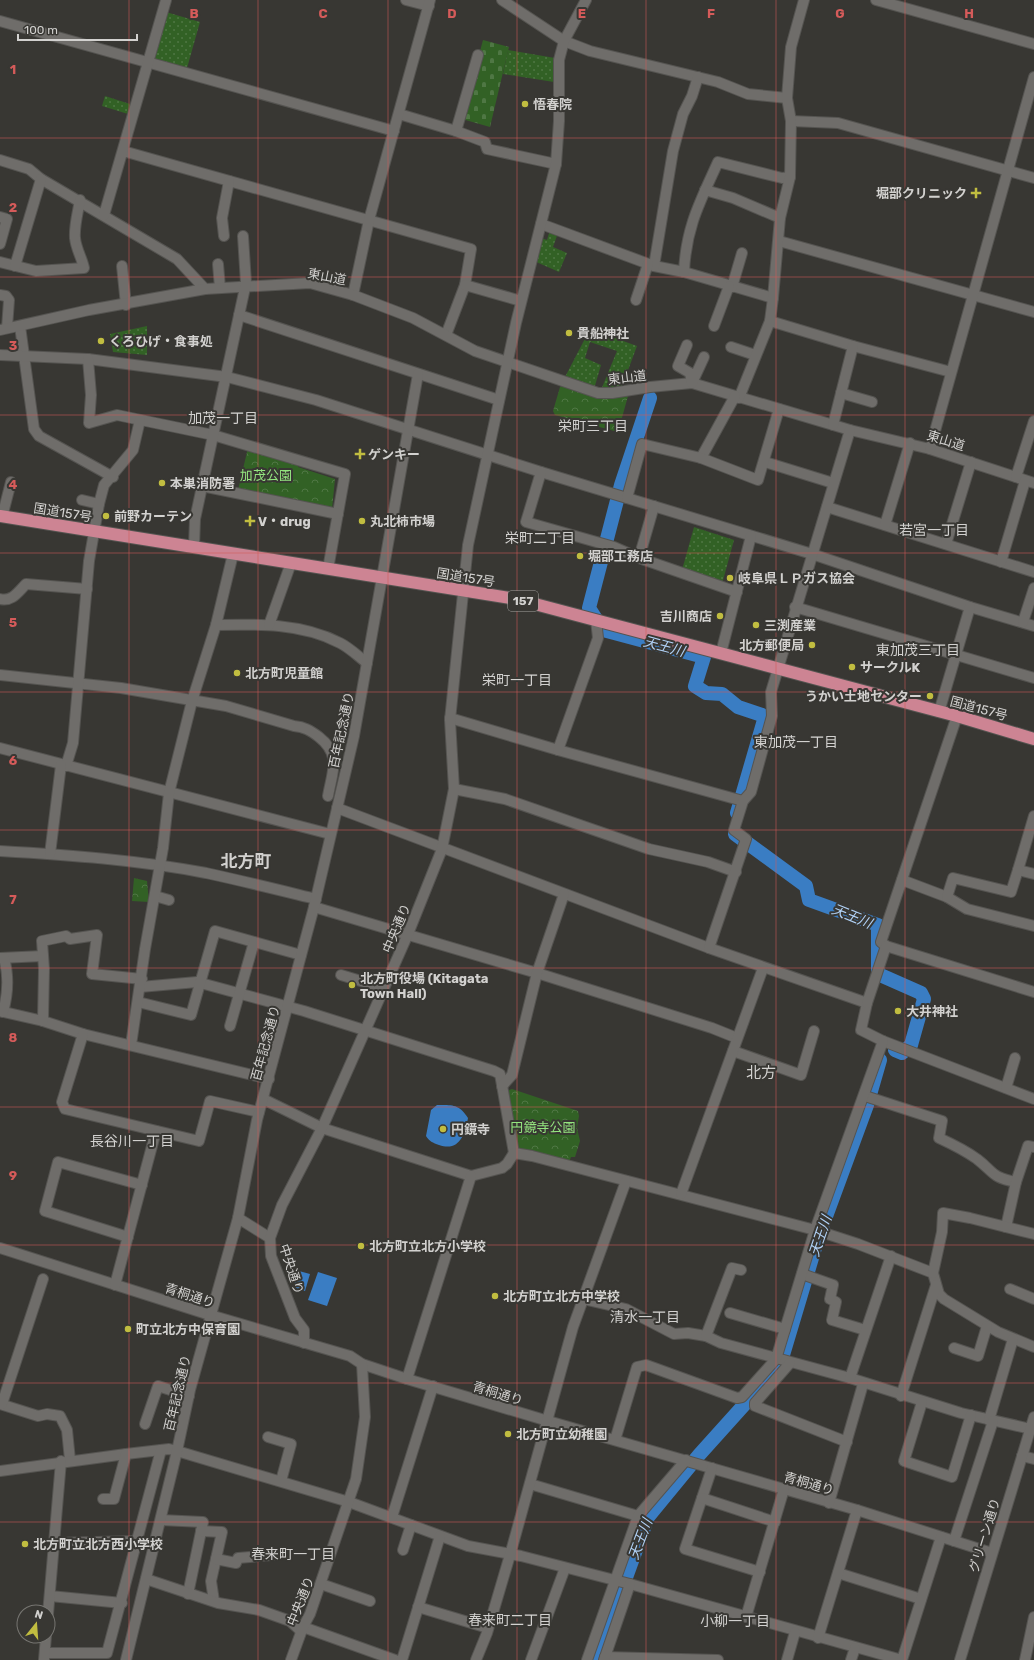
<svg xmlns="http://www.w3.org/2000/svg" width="1034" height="1660" font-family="Rubik,'Noto Sans JP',sans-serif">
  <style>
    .grass { fill: url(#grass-dots) }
    .cemetery { fill: url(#cemetery-stones) }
    .park { fill: url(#park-crowns) }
    .water { fill: #3a7dc3 }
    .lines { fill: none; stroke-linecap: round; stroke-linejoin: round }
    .river { stroke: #3a7dc3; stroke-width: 14 }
    .minor-casing { stroke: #555451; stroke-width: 12 }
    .highway-casing { stroke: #555451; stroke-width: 14 }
    .minor { stroke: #6f6d6a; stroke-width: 10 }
    .highway { stroke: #cd8493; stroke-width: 12 }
    .grid { fill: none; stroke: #d55b5a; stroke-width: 1; stroke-opacity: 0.55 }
    .poi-dot { fill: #c1bd40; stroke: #383733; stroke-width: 1.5 }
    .labels { text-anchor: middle; stroke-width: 4; stroke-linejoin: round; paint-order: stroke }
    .shield { fill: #383733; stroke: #a4a3a0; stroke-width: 1 }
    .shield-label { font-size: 12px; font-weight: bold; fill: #d2d1cf }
    .poi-label { font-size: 13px; font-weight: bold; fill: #d2d1cf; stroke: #383733; text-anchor: start }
    .street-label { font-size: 13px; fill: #d2d1cf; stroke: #383733 }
    .park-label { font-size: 13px; fill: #94e57f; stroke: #383733 }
    .neighbourhood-label { font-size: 14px; fill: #d2d1cf; stroke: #383733 }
    .water-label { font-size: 14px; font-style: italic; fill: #b1d2f7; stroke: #383733 }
    .quarter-label { font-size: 15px; fill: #d2d1cf; stroke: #383733 }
    .district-label { font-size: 17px; font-weight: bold; fill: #d2d1cf; stroke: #383733 }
    .grid-label { font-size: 13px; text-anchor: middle; font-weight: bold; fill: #d55b5a; stroke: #383733; stroke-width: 4; stroke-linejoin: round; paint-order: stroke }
  </style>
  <defs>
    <pattern id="grass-dots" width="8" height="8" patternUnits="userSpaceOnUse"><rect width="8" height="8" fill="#326125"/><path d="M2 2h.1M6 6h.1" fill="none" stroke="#4f7744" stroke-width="1.8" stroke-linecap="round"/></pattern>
    <pattern id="cemetery-stones" width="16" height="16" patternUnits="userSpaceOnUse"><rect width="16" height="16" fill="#326125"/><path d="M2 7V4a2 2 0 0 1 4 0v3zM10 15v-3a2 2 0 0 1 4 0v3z" fill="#4f7744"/></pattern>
    <pattern id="park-crowns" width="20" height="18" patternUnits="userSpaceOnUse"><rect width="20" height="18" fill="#326125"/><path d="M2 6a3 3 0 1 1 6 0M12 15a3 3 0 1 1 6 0" fill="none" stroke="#4f7744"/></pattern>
  </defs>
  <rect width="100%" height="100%" fill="#383733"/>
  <!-- grass -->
  <g class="grass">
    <path d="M166,12L200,22L187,68L152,58Z"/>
    <path d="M508,50L555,58L554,82L503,74Z"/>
    <path d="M105,96L130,104L128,114L102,106Z"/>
    <path d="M550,230L558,233L553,247L567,253L559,272L534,261L541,238L547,240Z"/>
    <path d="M147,326V355L113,352L110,334Z"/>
    <path d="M590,329L637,346L621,389L601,390L617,351L590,342L585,358L601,365L594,389L565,377Z"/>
    <path d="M694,527L734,540L722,584L682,570Z"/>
  </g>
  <!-- cemetery -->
  <path class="cemetery" d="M483,40L509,47L490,127L462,119Z"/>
  <!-- park -->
  <g class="park">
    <path d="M563,385L602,397L628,396L618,432L555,415L553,411L560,387Z"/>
    <path d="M248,448L298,463V467L335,479L332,509L238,490Z"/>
    <path d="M134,878L147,881L149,902L132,901Z"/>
    <path d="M512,1089L578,1111L579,1116L577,1128L580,1141L575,1157H571L569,1162L521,1150L516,1146L506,1100L509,1090Z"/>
  </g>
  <!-- water -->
  <g class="water">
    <path d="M437,1105C453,1105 459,1104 468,1118C465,1135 459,1152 439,1145C433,1143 429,1141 426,1136L431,1110Z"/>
    <path d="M299,1271L310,1274L305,1291L293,1287Z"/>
    <path d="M318,1272L337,1278L327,1306L308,1300Z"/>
  </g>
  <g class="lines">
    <!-- river -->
    <g class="river">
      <path d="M650,398L621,485L589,608L603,630L704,657L695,686L706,693L722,694L738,707L762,715L764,720L737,813"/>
      <path d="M735,834L806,886L809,900L878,925V974L921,993L924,999L911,1045L902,1053L895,1050"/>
      <path d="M596,1660L648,1517L699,1455L780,1365L818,1238L867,1105L880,1060"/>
    </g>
    <!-- minor casing -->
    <g class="minor-casing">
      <g id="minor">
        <path d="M406,0L429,6"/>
        <path d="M502,0L564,41L590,51L718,82L748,94L787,98"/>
        <path d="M876,0L1034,44"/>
        <path d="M0,21L394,131"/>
        <path d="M399,114L456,131L485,142L487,149L556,164"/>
        <path d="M791,121L838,123L1034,178"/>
        <path d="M456,131L478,55"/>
        <path d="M123,151L471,249L465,285L446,335"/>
        <path d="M0,160L29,169L41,179L177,259L205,289"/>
        <path d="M705,190L733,198L780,218"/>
        <path d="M104,215L166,0"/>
        <path d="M0,217L7,219L0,244"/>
        <path d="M541,224L654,266L684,272L773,298"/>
        <path d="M224,236L222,218L229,181"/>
        <path d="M779,241L1034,312"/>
        <path d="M0,262L36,271L84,268C82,258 76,249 75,238C74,226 78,212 80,200"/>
        <path d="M218,264L220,288"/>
        <path d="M15,266L41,179"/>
        <path d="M122,266L126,305"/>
        <path d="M654,266L673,151L683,114L692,96L698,77"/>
        <path d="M684,272C686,227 700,202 718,162L782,178L790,177"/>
        <path d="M465,285L521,301"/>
        <path d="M732,287L742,253"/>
        <path d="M0,295L6,296L9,300L7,328"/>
        <path d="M353,295L369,220L430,0"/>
        <path d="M636,300L648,264"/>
        <path d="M239,315L499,400"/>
        <path d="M770,321L853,346L951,372"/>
        <path d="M20,326L34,429L39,436L113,477"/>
        <path d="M714,326L729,286"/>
        <path d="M0,330L89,310L205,289L310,283L353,295L413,318L475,351L598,393H612L650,387L692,383L850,430L930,449L1034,483"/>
        <path d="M687,345L678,366L690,373L692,383L704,357"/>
        <path d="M731,347L755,355"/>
        <path d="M0,355L88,359L227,377L316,400L541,472L812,554L970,607L1034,626"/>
        <path d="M88,359L91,395L89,423L117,415L213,435L345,474L328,569"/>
        <path d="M841,393L872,402"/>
        <path d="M739,398L770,321L773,298L780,218L790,177L791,121L787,98L791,47L804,0"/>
        <path d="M833,425L853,346"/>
        <path d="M930,449L1034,77"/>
        <path d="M701,458L735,396"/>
        <path d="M765,462L833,483"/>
        <path d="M541,472L526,522L614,547L639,558L737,592"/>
        <path d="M1016,477L1034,421"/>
        <path d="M202,486L338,514"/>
        <path d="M627,498L642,444L701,458L758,480L779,409"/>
        <path d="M82,500L99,504"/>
        <path d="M827,507L1034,572"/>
        <path d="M2,517L11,482"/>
        <path d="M885,525L910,443"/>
        <path d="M946,544L971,462"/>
        <path d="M194,547L195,519L246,283L243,236"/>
        <path d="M639,558L654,506"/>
        <path d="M1001,562L1025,481"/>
        <path d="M0,599C12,602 18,592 26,584L87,589"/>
        <path d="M795,607L1034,678"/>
        <path d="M1023,622L1034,588"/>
        <path d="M216,625C257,624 302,623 340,643C350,648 359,657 367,663"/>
        <path d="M269,625L291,563"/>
        <path d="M721,653L751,536"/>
        <path d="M0,675L121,688L226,706L294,726C304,727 310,730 319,737C342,755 332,772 328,796"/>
        <path d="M939,712L970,607"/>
        <path d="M450,718L558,750L743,801"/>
        <path d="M0,748L330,834"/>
        <path d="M558,750L598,638L596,620"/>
        <path d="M66,766L73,743L89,561L99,504L104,485L133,450L140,420"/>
        <path d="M454,789L505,799L649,849L708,862L736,872"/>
        <path d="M337,808L709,948L867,1003L861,1030L883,1041L1034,1099"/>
        <path d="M1034,816L1018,870L1034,874"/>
        <path d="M0,851C69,855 138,860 206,873C243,881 279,890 316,899"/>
        <path d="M50,854L61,765"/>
        <path d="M902,880L947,897L967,909L1034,926"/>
        <path d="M155,896L169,900"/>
        <path d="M947,897L953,878L1011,892L1018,870"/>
        <path d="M314,907L537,973L712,1028L737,1038"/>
        <path d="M886,946L881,942L957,716"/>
        <path d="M709,948L746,839L734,830L743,801L751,792L772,716L771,692L850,430"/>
        <path d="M0,958L43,956"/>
        <path d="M341,975L384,988"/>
        <path d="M140,987L197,982L304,1011L494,1071L500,1074L514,1153"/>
        <path d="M138,1002L191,1015L215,931L301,955"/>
        <path d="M867,1003L886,946L1034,992"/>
        <path d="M0,1011L43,1021L83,1034L269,1079"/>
        <path d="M3,1012C8,994 9,976 4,958"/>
        <path d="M43,1021L44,969L42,941L66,936L70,939L97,935L92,974L142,979"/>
        <path d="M230,1026L254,942"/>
        <path d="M83,1034L62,1102L65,1109L199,1141L210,1101L259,1112"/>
        <path d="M131,1045L145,949L163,848L169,793L192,701L216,625L233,554"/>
        <path d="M733,1051L801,1075L814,1031"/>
        <path d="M502,1086L512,1075L537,973L564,894"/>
        <path d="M1006,1088L1015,1058"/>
        <path d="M865,1096L942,1121L939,1138C952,1144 966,1151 977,1159C995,1173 991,1177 1016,1182"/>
        <path d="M263,1099L322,1128L471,1176L502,1168L507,1164L514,1153L532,1156L815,1230L858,1244L933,1273L939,1294L944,1299L998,1332L1034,1347"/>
        <path d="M681,1194L763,968"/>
        <path d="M238,1218L270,1238"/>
        <path d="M1006,1227L1016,1182L1028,1146L1034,1147"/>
        <path d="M128,1237L45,1211L58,1162L142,1185"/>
        <path d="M0,1248L210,1315L350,1356L362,1364L407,1379L548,1421L857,1510L992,1553"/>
        <path d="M933,1273L942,1232L943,1213L970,1218L1034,1234"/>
        <path d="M802,1274L833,1285L830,1299L836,1302L832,1320L865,1330"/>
        <path d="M115,1285L156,1131"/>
        <path d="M1010,1289L1034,1299"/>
        <path d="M583,1299L626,1309L674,1334L688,1333L706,1336L721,1343L850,1378L961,1413L1031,1429"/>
        <path d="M730,1313L785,1329"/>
        <path d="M706,1336L732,1268L741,1270"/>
        <path d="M304,1343V1330L295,1318L271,1256L270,1238L282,1205L322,1128L408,934L442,849L454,789L450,720L468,545L516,323L556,164L559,121V60L564,41L586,0"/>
        <path d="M954,1348L978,1356L987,1326"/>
        <path d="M790,1363L755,1403V1406L847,1442"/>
        <path d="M850,1378L891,1256"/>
        <path d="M407,1379L471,1176"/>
        <path d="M901,1396L936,1285"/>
        <path d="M922,1402L904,1461L952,1477L971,1415"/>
        <path d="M0,1404L38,1416L47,1414L60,1416L67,1430L70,1460"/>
        <path d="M2,1404L43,1279"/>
        <path d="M989,1420L1013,1339"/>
        <path d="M145,1424L158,1386L189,1396"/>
        <path d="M268,1437L291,1444L281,1481"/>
        <path d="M615,1440L637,1367L646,1365L737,1398L742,1397L776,1359L815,1230L883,1041"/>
        <path d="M1022,1456L1034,1459"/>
        <path d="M712,1468L685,1549L760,1572"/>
        <path d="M0,1471L126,1454L169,1449L177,1451L349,1502L468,1546L521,1556L630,1584L902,1660"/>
        <path d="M530,1484L638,1516"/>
        <path d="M702,1498L775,1522"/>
        <path d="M103,1499H114L126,1454"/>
        <path d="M829,1503L863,1384"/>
        <path d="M392,1517L433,1386"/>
        <path d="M161,1520L203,1522L188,1594"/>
        <path d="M201,1531L222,1532L211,1581L214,1601"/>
        <path d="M954,1541L993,1421"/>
        <path d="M54,1543L137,1541"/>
        <path d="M403,1550L411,1525"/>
        <path d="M216,1559L236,1563L238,1558L272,1555"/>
        <path d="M838,1573L921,1599"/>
        <path d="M146,1579L218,1603L259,1610L290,1621L301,1631"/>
        <path d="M321,1584L370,1601"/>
        <path d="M50,1596L122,1603"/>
        <path d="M418,1607L488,1628"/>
        <path d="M48,1614L61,1461"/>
        <path d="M746,1617L784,1489"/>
        <path d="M303,1627L395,1660"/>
        <path d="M818,1638L857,1510"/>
        <path d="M45,1653H107L161,1450"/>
        <path d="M605,1657L718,1660"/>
        <path d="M44,1660L46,1636"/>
        <path d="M126,1660L177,1451L190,1390L238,1218L257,1120L314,907L354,736L418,374"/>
        <path d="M291,1660L303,1627L310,1614L356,1479L365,1417L362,1364"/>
        <path d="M402,1660L440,1536"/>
        <path d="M476,1660L487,1633L510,1555L573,1327L626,1181"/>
        <path d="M531,1660L565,1568"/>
        <path d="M587,1660L638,1516L686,1460"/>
        <path d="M604,1660L630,1584"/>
        <path d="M787,1660L795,1632"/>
        <path d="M851,1660L855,1648"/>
        <path d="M902,1660L941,1537"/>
        <path d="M960,1660L1034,1417"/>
        <path d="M1025,1660L1034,1617"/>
      </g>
    </g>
    <!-- highway casing -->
    <g class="highway-casing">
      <path id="highway" d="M0,516L516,599L957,716L1034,739"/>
    </g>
    <!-- minor -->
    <use href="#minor" class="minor"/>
    <!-- highway -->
    <use href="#highway" class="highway"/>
  </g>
  <!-- grid -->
  <path class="grid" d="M129,0V1660M258,0V1660M388,0V1660M517,0V1660M646,0V1660M776,0V1660M905,0V1660M0,138H1034M0,277H1034M0,415H1034M0,553H1034M0,692H1034M0,830H1034M0,968H1034M0,1107H1034M0,1245H1034M0,1383H1034M0,1522H1034"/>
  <!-- markers -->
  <g class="poi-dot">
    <circle cx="525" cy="104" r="4"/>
    <path d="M974 187h4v4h4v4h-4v4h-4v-4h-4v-4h4z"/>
    <circle cx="569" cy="333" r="4"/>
    <circle cx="101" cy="341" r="4"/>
    <path d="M358 448h4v4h4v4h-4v4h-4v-4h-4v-4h4z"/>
    <circle cx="162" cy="483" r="4"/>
    <circle cx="106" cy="516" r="4"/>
    <path d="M248 515h4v4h4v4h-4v4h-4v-4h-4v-4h4z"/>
    <circle cx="362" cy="521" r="4"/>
    <circle cx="580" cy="556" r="4"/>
    <circle cx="730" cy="578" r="4"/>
    <circle cx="720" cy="616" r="4"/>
    <circle cx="756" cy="625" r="4"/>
    <circle cx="812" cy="645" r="4"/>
    <circle cx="852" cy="667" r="4"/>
    <circle cx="237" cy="673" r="4"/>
    <circle cx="930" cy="696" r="4"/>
    <circle cx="352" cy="985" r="4"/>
    <circle cx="898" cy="1011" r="4"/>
    <circle cx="443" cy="1129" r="4"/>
    <circle cx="361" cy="1246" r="4"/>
    <circle cx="495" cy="1296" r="4"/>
    <circle cx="128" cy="1329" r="4"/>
    <circle cx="508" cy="1434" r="4"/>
    <circle cx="25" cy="1544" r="4"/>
  </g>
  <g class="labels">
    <!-- shield labels -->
    <rect class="shield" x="508" y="591" width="30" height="20" rx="3"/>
    <g class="shield-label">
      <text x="523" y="605">157</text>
    </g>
    <!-- poi labels -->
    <g class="poi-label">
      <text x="533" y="109">悟春院</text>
      <text x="967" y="198" text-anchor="end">堀部クリニック</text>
      <text x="577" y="338">貴船神社</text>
      <text x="109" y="346">くろひげ・食事処</text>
      <text x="368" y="459">ゲンキー</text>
      <text x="170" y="488">本巣消防署</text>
      <text x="114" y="521">前野カーテン</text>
      <text x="258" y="526">V・drug</text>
      <text x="370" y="526">丸北柿市場</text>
      <text x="588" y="561">堀部工務店</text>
      <text x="738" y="583">岐阜県ＬＰガス協会</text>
      <text x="712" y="621" text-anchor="end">吉川商店</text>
      <text x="764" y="630">三渕産業</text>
      <text x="804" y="650" text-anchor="end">北方郵便局</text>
      <text x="860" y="672">サークルK</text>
      <text x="245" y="678">北方町児童館</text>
      <text x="922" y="701" text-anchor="end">うかい土地センター</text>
      <text x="360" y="983">北方町役場 (Kitagata<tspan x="360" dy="15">Town Hall)</tspan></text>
      <text x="906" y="1016">大井神社</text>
      <text x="451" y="1134">円鏡寺</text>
      <text x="369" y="1251">北方町立北方小学校</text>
      <text x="503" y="1301">北方町立北方中学校</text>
      <text x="136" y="1334">町立北方中保育園</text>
      <text x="516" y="1439">北方町立幼稚園</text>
      <text x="33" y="1549">北方町立北方西小学校</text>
    </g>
    <!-- street labels -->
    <g class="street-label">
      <text transform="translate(327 276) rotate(11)" y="5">東山道</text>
      <text transform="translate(627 377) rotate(-7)" y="5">東山道</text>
      <text transform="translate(946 440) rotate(17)" y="5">東山道</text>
      <text transform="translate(63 512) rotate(9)" y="5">国道157号</text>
      <text transform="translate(466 577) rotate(9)" y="5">国道157号</text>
      <text transform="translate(979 708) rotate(15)" y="5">国道157号</text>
      <text transform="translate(341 730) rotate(-78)" y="5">百年記念通り</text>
      <text transform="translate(396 928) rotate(-67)" y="5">中央通り</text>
      <text transform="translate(265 1043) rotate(-75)" y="5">百年記念通り</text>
      <text transform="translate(292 1269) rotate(72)" y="5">中央通り</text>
      <text transform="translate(190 1295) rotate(18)" y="5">青桐通り</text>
      <text transform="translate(177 1393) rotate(-77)" y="5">百年記念通り</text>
      <text transform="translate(498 1393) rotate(17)" y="5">青桐通り</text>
      <text transform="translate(809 1483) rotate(16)" y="5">青桐通り</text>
      <text transform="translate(984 1535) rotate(-73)" y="5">グリーン通り</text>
      <text transform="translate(300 1601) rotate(-68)" y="5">中央通り</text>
    </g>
    <!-- park labels -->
    <g class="park-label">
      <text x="266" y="480">加茂公園</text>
      <text x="543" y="1132">円鏡寺公園</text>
    </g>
    <!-- neighbourhood labels -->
    <g class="neighbourhood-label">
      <text x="223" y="423">加茂一丁目</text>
      <text x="593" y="431">栄町三丁目</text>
      <text x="934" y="535">若宮一丁目</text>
      <text x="540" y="543">栄町二丁目</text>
      <text x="918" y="655">東加茂三丁目</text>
      <text x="517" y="685">栄町一丁目</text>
      <text x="796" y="747">東加茂一丁目</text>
      <text x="132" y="1146">長谷川一丁目</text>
      <text x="645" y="1322">清水一丁目</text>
      <text x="293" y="1559">春来町一丁目</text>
      <text x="510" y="1625">春来町二丁目</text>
      <text x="735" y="1626">小柳一丁目</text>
    </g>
    <!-- water labels -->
    <g class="water-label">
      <text transform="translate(664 646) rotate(15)" y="5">天王川</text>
      <text transform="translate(852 916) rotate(22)" y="5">天王川</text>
      <text transform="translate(820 1236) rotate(-71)" y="5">天王川</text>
      <text transform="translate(640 1539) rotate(-69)" y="5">天王川</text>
    </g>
    <!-- quarter labels -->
    <g class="quarter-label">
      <text x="761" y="1078">北方</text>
    </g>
    <!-- district labels -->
    <g class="district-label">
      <text x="246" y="867">北方町</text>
    </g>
  </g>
  <g class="grid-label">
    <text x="194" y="18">B</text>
    <text x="323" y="18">C</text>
    <text x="452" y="18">D</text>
    <text x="582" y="18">E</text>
    <text x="711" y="18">F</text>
    <text x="840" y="18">G</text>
    <text x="969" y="18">H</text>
    <text x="13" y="74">1</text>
    <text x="13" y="212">2</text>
    <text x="13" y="350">3</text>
    <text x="13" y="489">4</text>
    <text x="13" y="627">5</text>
    <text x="13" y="765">6</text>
    <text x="13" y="904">7</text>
    <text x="13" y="1042">8</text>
    <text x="13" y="1180">9</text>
  </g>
  <!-- north arrow -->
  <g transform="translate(36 1624) rotate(17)"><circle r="19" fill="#383733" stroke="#767571"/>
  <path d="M0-3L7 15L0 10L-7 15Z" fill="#c1bd40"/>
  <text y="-6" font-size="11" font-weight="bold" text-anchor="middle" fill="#d2d1cf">N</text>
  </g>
  <!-- scale -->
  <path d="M18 34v6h119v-6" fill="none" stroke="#d2d1cf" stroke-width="2"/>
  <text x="24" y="34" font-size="12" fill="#d2d1cf" stroke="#383733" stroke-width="3" paint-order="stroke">100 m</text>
</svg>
